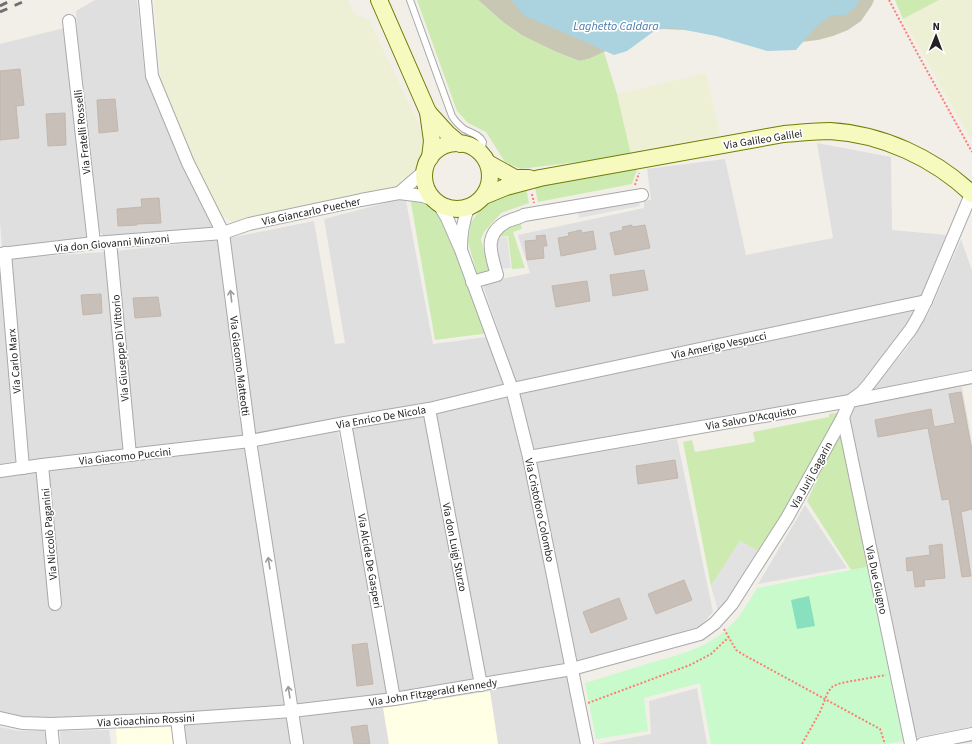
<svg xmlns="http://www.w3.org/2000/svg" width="972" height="744" font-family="'Source Sans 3',sans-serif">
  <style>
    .residential { fill: #e0dfdf }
    .education { fill: #ffffe5 }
    .construction { fill: #c7c7b4 }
    .farmland { fill: #eef0d5 }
    .grass { fill: #cdebb0 }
    .park { fill: #c8facc }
    .pitch { fill: #88e0be }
    .parking { fill: #e2e2e2 }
    .water { fill: #aad3df }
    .building { fill: #c7bfb8; stroke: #c4b6ab }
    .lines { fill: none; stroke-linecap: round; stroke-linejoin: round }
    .lane-casing { stroke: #a9a9a9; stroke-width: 8 }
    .street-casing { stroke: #a9a9a9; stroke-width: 14 }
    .secondary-casing { stroke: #707d05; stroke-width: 18 }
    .path { stroke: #fa8072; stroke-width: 2; stroke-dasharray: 2 2; stroke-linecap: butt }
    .lane { stroke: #fff; stroke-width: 6 }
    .street { stroke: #fff; stroke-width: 12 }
    .secondary { stroke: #f7fabf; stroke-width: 16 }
    .rail { stroke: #707070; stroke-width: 3; stroke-dasharray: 8 8; stroke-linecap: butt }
    .oneway { stroke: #9c9c9c }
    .labels { text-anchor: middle; stroke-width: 3.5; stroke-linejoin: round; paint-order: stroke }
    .street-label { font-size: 11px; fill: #222; stroke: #fff }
    .water-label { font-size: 12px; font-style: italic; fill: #4a7aab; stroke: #fff }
  </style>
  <rect width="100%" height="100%" fill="#f2efe9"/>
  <!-- residential -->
  <g class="residential">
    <path d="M95,0H137L145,77L180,160L215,228L105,237L99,231L77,35L76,11Z"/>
    <path d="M64,28L89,240L2,247L0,222V44Z"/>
    <path d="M817,143L891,157L892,230L946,235L921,296L516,382L482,283L530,273L518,235L644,208V201L651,200L647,169L725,159L746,255L833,238Z"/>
    <path d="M400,199L406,201L433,344L487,337L505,384L427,403L343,417L253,436L229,238L314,221L335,344L345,343L324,219Z"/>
    <path d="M961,239L972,271V371L868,392L879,380L907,348L930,311Z"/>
    <path d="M218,240L243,436L135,448L116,251Z"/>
    <path d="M105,252L124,450L28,462L11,258Z"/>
    <path d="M0,260L16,461L0,464Z"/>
    <path d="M917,310L908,326L862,382L849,395L534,451L519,393Z"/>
    <path d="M962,387L972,442V727L915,738L879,560L849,418L855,405Z"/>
    <path d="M509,396L544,551L566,666L484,677L436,413Z"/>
    <path d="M425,415L474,680L398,692L352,427Z"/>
    <path d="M338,430L387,694L296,705L255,445Z"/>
    <path d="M677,439L713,612L700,626L578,664L536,462Z"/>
    <path d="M245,448L286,705L176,713L51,719L23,718L0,713V475L38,470L51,607H60L47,470Z"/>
    <path d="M805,505L847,568L758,584Z"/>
    <path d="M572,675L584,744H302L299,717L481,687Z"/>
    <path d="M697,688L707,744H597L651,734L649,701Z"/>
    <path d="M288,718L291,744H186L184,725Z"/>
    <path d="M0,727L19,731H44L46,744H0Z"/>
    <path d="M109,730L111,744H61L60,731Z"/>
  </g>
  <!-- education -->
  <g class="education">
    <path d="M490,691L498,744H389L383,708Z"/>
    <path d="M172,727L174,744H117L116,729Z"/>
  </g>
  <!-- construction -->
  <path class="construction" d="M478,0H874L872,5L861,21L848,30L833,36L818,40L801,42L716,35L686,30L663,29L645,31L618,42L604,52L589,59L579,61L554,51L523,36L504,23Z"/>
  <!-- farmland -->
  <g class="farmland">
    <path d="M154,0H348L354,13L369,20L419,125L424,140V153L421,162L415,170L392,191L233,222L222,216L194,161L161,80Z"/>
    <path d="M939,0H972V141L903,19Z"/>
    <path d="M706,73L720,135L631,155L617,94Z"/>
  </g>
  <!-- grass -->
  <g class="grass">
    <path d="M417,0H478L504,23L523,36L554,51L579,61L589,59L604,52L617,94L631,155L521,169L505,162L486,132L468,123L457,111Z"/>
    <path d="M895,0H939L903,19Z"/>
    <path d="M638,167L632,184L538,202L535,187Z"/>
    <path d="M526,188L529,203L501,213L484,232L481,239L489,271L477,274L468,242L471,222L484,205L500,195Z"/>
    <path d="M413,199L435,205L446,221L490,333L435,340L411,203Z"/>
    <path d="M520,220L522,229L513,232L525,268L512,269L508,236L498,237L502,230Z"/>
    <path d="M841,412L761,553L740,541L711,586L683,442L692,440L695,452L755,442L753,432L829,417V414Z"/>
    <path d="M840,431L867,567L851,570L807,501Z"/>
  </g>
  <!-- park -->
  <path class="park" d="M867,567L903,741L885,744H711L700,683L644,698L648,731L596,739L585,683C607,676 628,670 650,663C678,655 709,648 730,626C741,616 749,601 757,588Z"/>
  <!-- pitch -->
  <path class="pitch" d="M809,596L815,626L797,629L791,600Z"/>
  <!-- parking -->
  <g class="parking">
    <path d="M638,198L640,206L579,218L578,210Z"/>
    <path d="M507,237L511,268L500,269L497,238Z"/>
    <path d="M740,541L761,553L743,579L718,611L711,586Z"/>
  </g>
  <!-- water -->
  <path class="water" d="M511,0H859L855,8L845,15H832L817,26L796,50L767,51L716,36L675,28L657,29L627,51L614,55L572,36L525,16Z"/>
  <!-- building -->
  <g class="building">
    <path d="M20,69L24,105L16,106L19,138L0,140V71Z"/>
    <path d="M115,99L118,131L99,133L97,100Z"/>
    <path d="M65,113L66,145L48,146L46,114Z"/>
    <path d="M159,198L161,223L137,224V225L118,226L117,209L142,207L141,199Z"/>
    <path d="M632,225V227L645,225L650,248L615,255L610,233L623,230L622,227Z"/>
    <path d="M581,230L582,233L593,231L596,249L561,256L558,238L569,236L568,233Z"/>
    <path d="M545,235L547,246H543L544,258L527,260L525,241L537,240L536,236Z"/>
    <path d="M644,270L648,290L613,296L610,275Z"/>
    <path d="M587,281L590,301L556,307L552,286Z"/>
    <path d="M101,294L102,313L83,315L81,295Z"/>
    <path d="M158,297L161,316L135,318L133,298Z"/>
    <path d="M961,392L972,451V509L961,512L971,576L962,577L949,499L942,500L928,428L878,437L875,420L931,409L934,427L955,423L949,394Z"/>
    <path d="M675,460L678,478L638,484L636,466Z"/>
    <path d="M942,544L945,578L924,580L925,586L915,587L913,570L907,571L906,558L930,555L929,546Z"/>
    <path d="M684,580L692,600L656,614L648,594Z"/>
    <path d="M619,598L627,619L591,633L583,612Z"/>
    <path d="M367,643L373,684L357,686L352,645Z"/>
    <path d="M367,725L370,744H354L351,727Z"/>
  </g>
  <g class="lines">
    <!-- lane casing -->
    <g class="lane-casing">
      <path id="lane" d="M410,0L452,116C455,121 459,125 464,129C471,133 479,134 483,142L481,153"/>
    </g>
    <!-- street casing -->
    <g class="street-casing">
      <g id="street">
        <path d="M145,0L152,76L188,163L223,233L250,441L297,744"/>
        <path d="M69,21L94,243"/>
        <path d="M399,193L421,174L425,168"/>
        <path d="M438,203L447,218L461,250L512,389L529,457L587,744"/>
        <path d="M110,242L130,455"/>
        <path d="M461,247C461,232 463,222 468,208"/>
        <path d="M5,253L23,468"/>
        <path d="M0,254L94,243L223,233L249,224L361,200L399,193L423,196L434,200"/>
        <path d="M472,282L497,275C491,254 483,235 506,222C512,219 519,218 524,215L642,195"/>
        <path d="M429,409L481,685"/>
        <path d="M843,417L911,744"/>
        <path d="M345,423L394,699"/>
        <path d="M529,457L850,401L972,377"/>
        <path d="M42,465L55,604"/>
        <path d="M0,471L42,465L250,441L345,423L429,409L512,389L926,301"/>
        <path d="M0,718L22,723L51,724L177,719L292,711L394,699L572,669L700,634L715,623L732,604L744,585L787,518L843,417L850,401L862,392L869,384L911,329L918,317L926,301L972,192"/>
        <path d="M177,719L180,744"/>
        <path d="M51,724L53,744"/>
        <path d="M922,744L972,734"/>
      </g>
    </g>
    <!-- secondary casing -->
    <g class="secondary-casing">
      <g id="secondary">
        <path d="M379,0L428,112L447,133L460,144"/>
        <path d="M428,112L432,141L430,158"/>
        <circle cx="457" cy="176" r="33"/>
        <path d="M488,163L515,178H529"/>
        <path d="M484,196L506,187L540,178L784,134C799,133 814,131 830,131C882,134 934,158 972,194"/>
      </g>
    </g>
    <!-- path -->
    <g class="path">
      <path d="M889,0L915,49L972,152"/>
      <path d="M635,185L639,173"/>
      <path d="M532,194L534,203"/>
      <path d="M724,629L736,650L744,655L880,729L885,744"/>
      <path d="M588,703L690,665L711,654L729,637"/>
      <path d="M802,744L820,712L828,692L833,686L841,683L886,675"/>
    </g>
    <!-- lane -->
    <use href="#lane" class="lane"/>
    <!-- street -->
    <use href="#street" class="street"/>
    <!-- secondary -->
    <use href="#secondary" class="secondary"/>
    <!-- rail -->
    <g class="rail">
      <path d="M0,6L12,0"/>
      <path d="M0,12L27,0"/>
    </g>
  </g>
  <!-- one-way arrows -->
  <defs><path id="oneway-shaft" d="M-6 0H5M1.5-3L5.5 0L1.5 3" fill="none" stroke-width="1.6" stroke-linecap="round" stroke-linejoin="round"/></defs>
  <g class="oneway">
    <use href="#oneway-shaft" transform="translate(231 296) rotate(-97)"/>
    <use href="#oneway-shaft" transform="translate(269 563) rotate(-99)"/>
    <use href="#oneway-shaft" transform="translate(289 692) rotate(-99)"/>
  </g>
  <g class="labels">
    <!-- street labels -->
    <g class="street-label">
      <text transform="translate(82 132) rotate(-96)" y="4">Via Fratelli Rosselli</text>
      <text transform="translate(763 139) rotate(-9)" y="4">Via Galileo Galilei</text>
      <text transform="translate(311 211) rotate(-12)" y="4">Via Giancarlo Puecher</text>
      <text transform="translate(112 243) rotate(-5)" y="4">Via don Giovanni Minzoni</text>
      <text transform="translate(719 345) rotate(-12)" y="4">Via Amerigo Vespucci</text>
      <text transform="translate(120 348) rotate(-95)" y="4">Via Giuseppe Di Vittorio</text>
      <text transform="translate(14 361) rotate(-95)" y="4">Via Carlo Marx</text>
      <text transform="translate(240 366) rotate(83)" y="4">Via Giacomo Matteotti</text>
      <text transform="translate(381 417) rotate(-10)" y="4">Via Enrico De Nicola</text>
      <text transform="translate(751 418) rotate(-10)" y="4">Via Salvo D’Acquisto</text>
      <text transform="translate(125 456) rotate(-6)" y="4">Via Giacomo Puccini</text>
      <text transform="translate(811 475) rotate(-61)" y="4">Via Jurij Gagarin</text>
      <text transform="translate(540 510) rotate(78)" y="4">Via Cristoforo Colombo</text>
      <text transform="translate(49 534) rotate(-95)" y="4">Via Niccolò Paganini</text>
      <text transform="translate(455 547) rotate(79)" y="4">Via don Luigi Sturzo</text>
      <text transform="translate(370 561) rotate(80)" y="4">Via Alcide De Gasperi</text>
      <text transform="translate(877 580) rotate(78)" y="4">Via Due Giugno</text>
      <text transform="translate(433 692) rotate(-9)" y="4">Via John Fitzgerald Kennedy</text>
      <text transform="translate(146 720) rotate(-3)" y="4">Via Gioachino Rossini</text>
    </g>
    <!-- water labels -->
    <g class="water-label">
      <text x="616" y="30">Laghetto Caldara</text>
    </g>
  </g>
  <!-- north arrow -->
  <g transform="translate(936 36) rotate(1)" stroke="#ffffff" stroke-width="3" paint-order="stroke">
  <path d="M0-3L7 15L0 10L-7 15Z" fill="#222222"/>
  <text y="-6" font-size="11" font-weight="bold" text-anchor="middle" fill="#222222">N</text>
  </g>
</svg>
